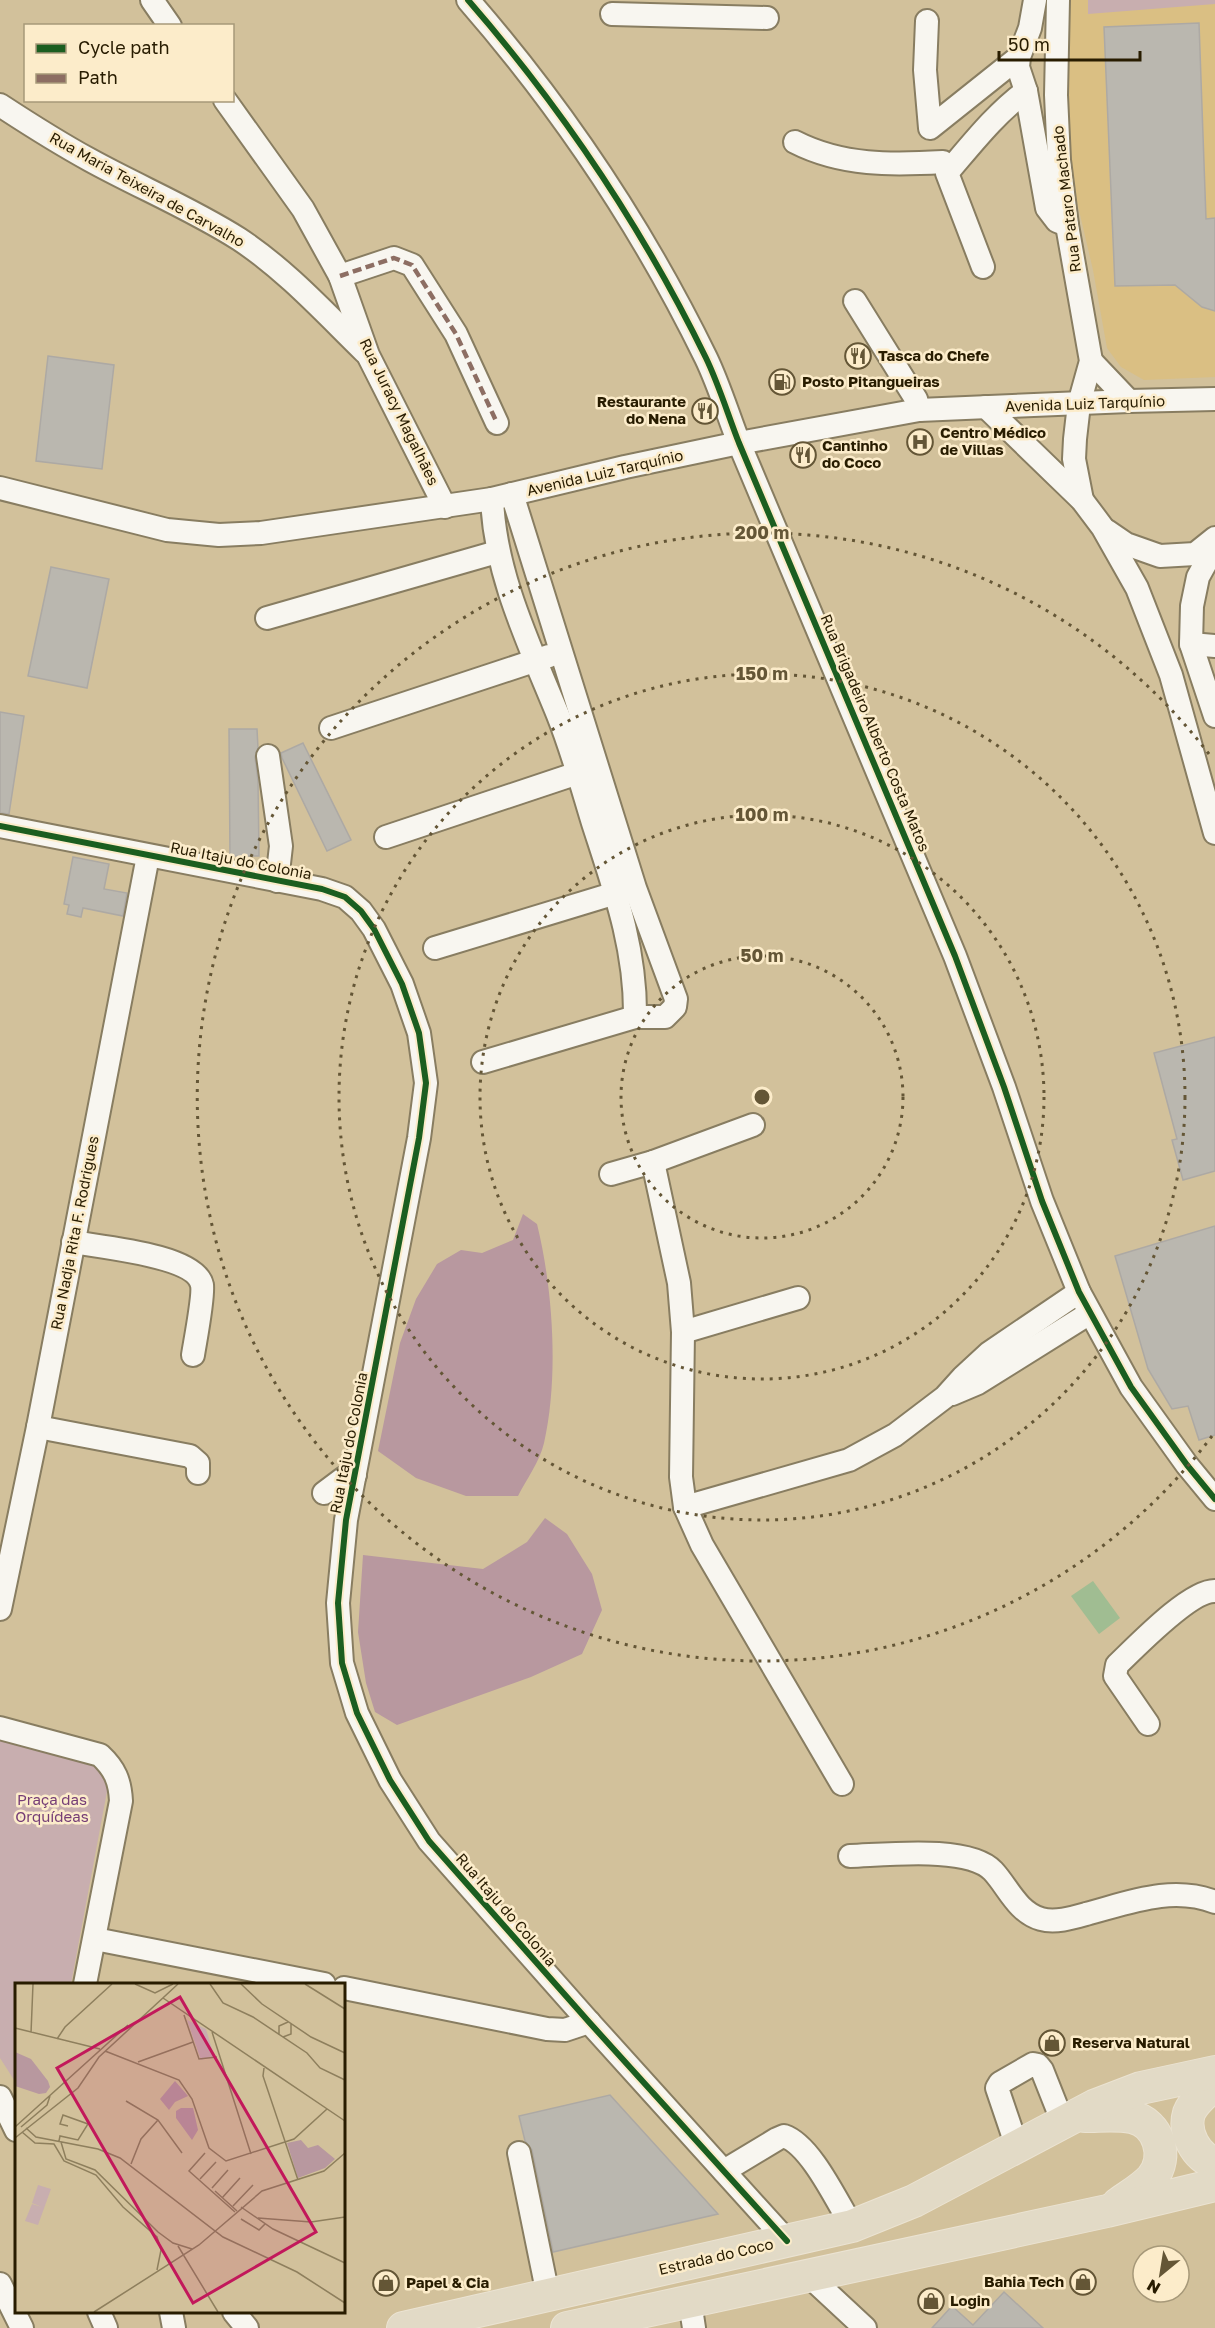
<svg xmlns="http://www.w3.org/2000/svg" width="1215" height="2328" font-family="'Golos Text',sans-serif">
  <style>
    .built { fill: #dabf83 }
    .green { fill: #c8aeaf }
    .forest { fill: #b8989f }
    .water { fill: #a0bd92 }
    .building { fill: #bab7af; stroke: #ada9a4; stroke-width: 1.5 }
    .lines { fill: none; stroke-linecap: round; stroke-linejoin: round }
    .minor-casing { stroke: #887d61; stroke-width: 26 }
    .highway-casing { stroke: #ebe3d2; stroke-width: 34 }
    .minor { stroke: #f8f6f0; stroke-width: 22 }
    .highway { stroke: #e2dac6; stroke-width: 32 }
    .quiet { stroke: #8d6e63; stroke-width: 4.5; stroke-dasharray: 9 4.5; stroke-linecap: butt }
    .cycleway-casing { stroke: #fcecca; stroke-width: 10 }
    .cycleway { stroke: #1b5e20; stroke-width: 6 }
    .ring { fill: none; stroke: #645636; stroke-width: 3; stroke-dasharray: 3 6 }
    .labels { text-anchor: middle; stroke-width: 5; stroke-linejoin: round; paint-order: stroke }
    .street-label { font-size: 15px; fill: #281c00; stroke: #fcecca }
    .poi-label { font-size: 15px; font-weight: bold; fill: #281c00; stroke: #fcecca; text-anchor: start }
    .park-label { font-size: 15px; fill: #753d76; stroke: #fcecca }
    .inset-road { fill: none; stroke: #8e7f5d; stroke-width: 1.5 }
    .view { fill: #c2185b; fill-opacity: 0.15; stroke: #c2185b; stroke-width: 3 }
    .inset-edge { fill: none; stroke: #281c00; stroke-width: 3 }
    .centre { fill: #645636; stroke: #fcecca; stroke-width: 3 }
    .ring-label { font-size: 18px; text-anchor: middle; font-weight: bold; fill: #645636; stroke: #fcecca; stroke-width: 5; stroke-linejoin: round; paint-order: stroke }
  </style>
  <rect width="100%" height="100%" fill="#d2c19b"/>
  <!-- built -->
  <path class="built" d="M1068,0H1215V377L1144,380L1121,367L1107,348L1093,270L1075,193L1064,110Z"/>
  <!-- green -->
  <g class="green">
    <path d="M1088,0H1215V4L1088,14Z"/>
    <path d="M0,1741L111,1770L71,1984H16V2083L0,2058Z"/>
  </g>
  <!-- forest -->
  <g class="forest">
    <path d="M523,1214L537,1224C553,1289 559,1377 544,1443C540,1461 526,1480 518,1496H466L416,1478L378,1451L400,1343L416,1299L437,1264L461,1250L482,1253L513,1240Z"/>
    <path d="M545,1518L567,1534L592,1574L602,1610L582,1654L531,1677L397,1725L375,1712L366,1683L358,1632L363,1555L483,1569L527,1542Z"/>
  </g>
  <!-- water -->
  <path class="water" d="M1093,1581L1120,1618L1099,1634L1071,1596Z"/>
  <!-- building -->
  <g class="building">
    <path d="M1199,23L1206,219L1215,218V311L1202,307L1175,285L1115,286L1104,27Z"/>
    <path d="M48,356L114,365L102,469L36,461Z"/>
    <path d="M51,567L109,579L87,688L28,676Z"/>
    <path d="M0,712L24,716L9,814L0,813Z"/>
    <path d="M229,729H257L258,748L255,757L258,781L259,856H230Z"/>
    <path d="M303,743L351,840L327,851L282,758L281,753Z"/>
    <path d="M73,857L109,864L104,889L127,893L123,916L83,908L81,917L67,914L69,905L64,904Z"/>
    <path d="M1215,1037V1171L1183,1180L1172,1140L1177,1139L1154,1053Z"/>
    <path d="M1215,1226V1435L1199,1440L1188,1406L1172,1409L1148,1369L1115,1256Z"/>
    <path d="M610,2095L718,2214L553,2252L532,2150L525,2141L519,2116Z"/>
    <path d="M1004,2292L1043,2328H932L952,2306L973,2325Z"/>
  </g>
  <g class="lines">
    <!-- minor casing -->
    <g class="minor-casing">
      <g id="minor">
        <path d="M152,0L170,26"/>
        <path d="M468,0C562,108 643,229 706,358C719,385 728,415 739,443L955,956L1004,1087L1042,1201L1079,1292L1131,1387L1187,1465L1215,1499"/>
        <path d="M1035,0L1030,28L1019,57L1018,67L1026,91L1047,208L1057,221L1067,225"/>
        <path d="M1058,0L1056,95L1059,160L1067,225L1091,361L1079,404L1075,439L1074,459L1082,500"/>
        <path d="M612,14L767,18"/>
        <path d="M927,21L925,70L930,128L1019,57"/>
        <path d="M225,100L303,209L340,276L368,355L445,507"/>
        <path d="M0,105C29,124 59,143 90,160C139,187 192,209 239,239C286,270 325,313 365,352"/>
        <path d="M795,142C842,166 892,165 943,162"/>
        <path d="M983,267L947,173C972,144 995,114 1026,91"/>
        <path d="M340,276L394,258L412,265L456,334L497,423"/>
        <path d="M855,301L916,399L919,410"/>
        <path d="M1091,361L1129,401"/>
        <path d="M986,407L1082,500L1103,528L1137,588L1171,675L1215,833"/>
        <path d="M0,488L167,530L219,535L261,533L492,499L625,467L739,443L919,410L1129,401L1215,399"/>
        <path d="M492,499C495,575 530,646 558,715C572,750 582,787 593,823C614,888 636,948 635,1017"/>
        <path d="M1107,531L1126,544L1160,556L1195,554L1215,538"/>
        <path d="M1215,546L1198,577L1192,606L1191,644L1215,716"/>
        <path d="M267,618L497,552"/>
        <path d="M1191,644L1215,646"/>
        <path d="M331,728L549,656"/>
        <path d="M268,756L281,846L277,881"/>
        <path d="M0,826L322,889L345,897L361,911L374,929L402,984L419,1033L426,1083L419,1138L346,1520L338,1603L342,1663L357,1713L390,1780L429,1841L589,2022L787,2241"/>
        <path d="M386,837L578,773"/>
        <path d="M435,948L629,889"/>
        <path d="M483,1062L635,1017H665L675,1007L676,999L635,888L512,494"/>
        <path d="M653,1162L679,1283L683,1332L681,1477L685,1507L702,1545L842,1784"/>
        <path d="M611,1174L653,1162L753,1125"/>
        <path d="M73,1242C100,1247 196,1255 202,1285C204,1296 195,1342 193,1355"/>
        <path d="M683,1332L798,1298"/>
        <path d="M952,1394L978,1383L1090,1313"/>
        <path d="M38,1427L190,1456L198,1463V1473"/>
        <path d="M324,1493L344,1478L355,1475"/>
        <path d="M685,1507L849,1460L895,1435L945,1397L963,1377L989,1353L1079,1292"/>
        <path d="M0,1609L38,1427L148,856"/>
        <path d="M1148,1724L1115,1676L1117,1665C1136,1647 1190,1590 1215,1591"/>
        <path d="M0,1728L100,1755C115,1769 120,1781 121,1801L85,1984"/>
        <path d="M850,1856C884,1855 969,1845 993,1871C1008,1887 1017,1912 1041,1919C1055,1923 1072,1918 1086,1914C1128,1903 1172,1885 1215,1902"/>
        <path d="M95,1939L324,1984"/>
        <path d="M344,1988L547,2029L565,2030L589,2022"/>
        <path d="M0,2097L16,2130"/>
        <path d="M1017,2147L997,2088L1000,2083L1033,2064L1038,2065L1042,2070L1063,2123"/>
        <path d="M519,2153L548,2295"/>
        <path d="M724,2171L777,2139L784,2136C811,2145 837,2202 852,2226"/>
        <path d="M809,2276L865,2328"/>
        <path d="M0,2284L22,2328"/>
        <path d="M690,2302L694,2328"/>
        <path d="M99,2312L106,2328"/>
        <path d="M171,2312L174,2328"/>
        <path d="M234,2312L247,2328"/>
      </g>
    </g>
    <!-- highway casing -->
    <g class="highway-casing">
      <g id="highway">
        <path d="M1215,2086C1206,2091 1193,2103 1189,2113C1183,2133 1196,2157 1215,2163"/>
        <path d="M1085,2116C1100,2116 1117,2114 1132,2117C1159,2123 1169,2157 1152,2178C1143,2188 1129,2196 1118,2204"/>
        <path d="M403,2328L852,2226L914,2201L1094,2106L1141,2088L1215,2072"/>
        <path d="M567,2328L1107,2211L1215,2185"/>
      </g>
    </g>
    <!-- minor -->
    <use href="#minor" class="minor"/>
    <!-- highway -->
    <use href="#highway" class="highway"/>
    <!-- quiet -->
    <path class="quiet" d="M340,276L394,258L412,265L456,334L497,423"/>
    <!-- cycleway casing -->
    <g class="cycleway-casing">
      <g id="cycleway">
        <path d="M468,0C562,108 643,229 706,358C719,385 728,415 739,443L955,956L1004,1087L1042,1201L1079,1292L1131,1387L1187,1465L1215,1499"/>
        <path d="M0,826L322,889L345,897L361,911L374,929L402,984L419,1033L426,1083L419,1138L346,1520L338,1603L342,1663L357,1713L390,1780L429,1841L589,2022L787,2241"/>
      </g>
    </g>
    <!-- cycleway -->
    <use href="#cycleway" class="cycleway"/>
  </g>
  <!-- distance rings -->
  <g class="ring">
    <circle cx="762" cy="1097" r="141"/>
    <circle cx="762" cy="1097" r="282"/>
    <circle cx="762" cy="1097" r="423"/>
    <path d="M1212 1436A564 564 0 1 1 1212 758"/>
  </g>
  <!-- icons -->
  <defs>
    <g id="restaurant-ring" transform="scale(1.35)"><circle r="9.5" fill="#fcecca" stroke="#645636" stroke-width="1.5"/><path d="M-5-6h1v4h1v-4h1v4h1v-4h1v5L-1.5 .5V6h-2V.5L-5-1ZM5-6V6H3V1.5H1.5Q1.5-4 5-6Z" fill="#645636"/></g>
    <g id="fuel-ring" transform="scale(1.35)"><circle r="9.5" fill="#fcecca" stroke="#645636" stroke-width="1.5"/><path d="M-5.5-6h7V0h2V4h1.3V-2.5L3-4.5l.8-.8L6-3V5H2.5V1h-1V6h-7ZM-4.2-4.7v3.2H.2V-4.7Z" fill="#645636"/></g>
    <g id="hospital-ring" transform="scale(1.35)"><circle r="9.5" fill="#fcecca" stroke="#645636" stroke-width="1.5"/><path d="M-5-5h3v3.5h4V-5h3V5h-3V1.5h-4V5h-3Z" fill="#645636"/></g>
    <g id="shop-ring" transform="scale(1.35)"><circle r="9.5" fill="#fcecca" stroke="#645636" stroke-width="1.5"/><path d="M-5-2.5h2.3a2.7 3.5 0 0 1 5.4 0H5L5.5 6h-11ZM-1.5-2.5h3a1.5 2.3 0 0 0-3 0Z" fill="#645636"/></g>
  </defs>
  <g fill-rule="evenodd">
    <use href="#restaurant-ring" x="858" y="356"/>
    <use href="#fuel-ring" x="782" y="382"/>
    <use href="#restaurant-ring" x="705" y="411"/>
    <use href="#hospital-ring" x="920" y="442"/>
    <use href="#restaurant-ring" x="803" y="455"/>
    <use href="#shop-ring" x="1052" y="2043"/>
    <use href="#shop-ring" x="1083" y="2282"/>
    <use href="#shop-ring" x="386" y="2283"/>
    <use href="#shop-ring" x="931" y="2301"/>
  </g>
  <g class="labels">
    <!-- street labels -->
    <g class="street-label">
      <text transform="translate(147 190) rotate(29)" y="5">Rua Maria Teixeira de Carvalho</text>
      <text transform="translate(1067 199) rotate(-97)" y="5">Rua Pataro Machado</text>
      <text transform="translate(1085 404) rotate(-2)" y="5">Avenida Luiz Tarquínio</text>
      <text transform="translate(399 412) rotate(64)" y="5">Rua Juracy Magalhães</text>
      <text transform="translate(605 473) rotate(-13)" y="5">Avenida Luiz Tarquínio</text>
      <text transform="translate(875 733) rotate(67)" y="5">Rua Brigadeiro Alberto Costa Matos</text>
      <text transform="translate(241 861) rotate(11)" y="5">Rua Itaju do Colonia</text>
      <text transform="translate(75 1233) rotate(-79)" y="5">Rua Nadja Rita F. Rodrigues</text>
      <text transform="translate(349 1443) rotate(-79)" y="5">Rua Itaju do Colonia</text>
      <text transform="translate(506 1910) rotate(49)" y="5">Rua Itaju do Colonia</text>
      <text transform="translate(716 2257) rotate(-13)" y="5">Estrada do Coco</text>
    </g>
    <!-- poi labels -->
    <g class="poi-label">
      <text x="878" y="361">Tasca do Chefe</text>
      <text x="802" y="387">Posto Pitangueiras</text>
      <text x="686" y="407" text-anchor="end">Restaurante<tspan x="686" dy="17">do Nena</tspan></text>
      <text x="940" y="438">Centro Médico<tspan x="940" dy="17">de Villas</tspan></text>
      <text x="822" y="451">Cantinho<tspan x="822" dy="17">do Coco</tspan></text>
      <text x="1072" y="2048">Reserva Natural</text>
      <text x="1064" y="2287" text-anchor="end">Bahia Tech</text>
      <text x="406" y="2288">Papel &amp; Cia</text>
      <text x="950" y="2306">Login</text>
    </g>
    <!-- park labels -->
    <g class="park-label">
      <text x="52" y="1805">Praça das<tspan x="52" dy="17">Orquídeas</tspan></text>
    </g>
  </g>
  <!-- overview -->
  <g transform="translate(15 1983)">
    <rect width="330" height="330" fill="#d2c19b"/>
    <path d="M172,37L191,46L199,73L186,77ZM23,202L36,206L23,242L10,238L17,221L27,224L17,220Z" fill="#c8aeaf"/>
    <path d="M0,69L16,76L33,98L35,104L31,110L24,111L0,103ZM160,98L173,113L160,119L154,127L145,116ZM166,125H178L179,129L183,147L177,157L161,135V128ZM286,157L293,165L303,162L320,176L310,185L283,195L272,160Z" fill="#b8989f"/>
    <path class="inset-road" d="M120,1L140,10L158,1M195,1L208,20L238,34L292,70L305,85L330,97M226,1L247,21L296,54L330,70M290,1L330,26M148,15L330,138M169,32L184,76L202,74M0,45L85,66M197,49L236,171M16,50L18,1M264,52V43L273,39M268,54L276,51V41M42,56L50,44L97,1M90,68L164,97L177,116L194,165L211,178L279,156L312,126M123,79L178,59M249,85L248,93L283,197M111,118L143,137L167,170M0,144L113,42M6,144L32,122L35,113M11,145L21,154L83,166L105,175L208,254L282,289L330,320M7,149L20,160L39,161L49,178L81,192L108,224L142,254L146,267L142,287M0,155L63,105L84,74L163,1M44,158L45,153L63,157L73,141L48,132L45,141L53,143M46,159L51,176L80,187L143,249L158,260L177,266M190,170L174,188L220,229M116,181L126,156L143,137M185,196L201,179M197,205L213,187M200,208L222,228M207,215L225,195M218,223L238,202M226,224L258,246L330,280M243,235L296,239L330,234M226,236L244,247L250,241M163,263L203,329M79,329L184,262L247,208L309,188L330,170"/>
    <path class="view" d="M165,14L301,249L178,320L42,85Z"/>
    <rect width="330" height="330" class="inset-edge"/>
  </g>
  <circle cx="762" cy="1097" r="9" class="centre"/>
  <g class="ring-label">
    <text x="762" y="539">200 m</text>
    <text x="762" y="680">150 m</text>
    <text x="762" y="821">100 m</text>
    <text x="762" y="962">50 m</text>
  </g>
  <!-- legend -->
  <rect x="24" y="24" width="210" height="78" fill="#fcecca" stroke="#a79979" stroke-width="1.5"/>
  <rect x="36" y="44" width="30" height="9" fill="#1b5e20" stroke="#a79979" stroke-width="1.5"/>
  <text x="78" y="54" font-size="18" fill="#281c00">Cycle path</text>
  <rect x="36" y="74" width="30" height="9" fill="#8d6e63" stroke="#a79979" stroke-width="1.5"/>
  <text x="78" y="84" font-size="18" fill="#281c00">Path</text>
  <!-- north arrow -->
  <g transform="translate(1161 2274) rotate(210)"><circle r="28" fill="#fcecca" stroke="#a79979" stroke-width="1.5"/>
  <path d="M0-4.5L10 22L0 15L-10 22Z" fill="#645636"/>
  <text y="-9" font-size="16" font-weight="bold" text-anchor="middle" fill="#281c00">N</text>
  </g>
  <!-- scale -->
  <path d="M999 51v9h141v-9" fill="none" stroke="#281c00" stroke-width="3"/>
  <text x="1008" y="51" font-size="18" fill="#281c00" stroke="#fcecca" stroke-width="4.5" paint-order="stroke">50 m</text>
</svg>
